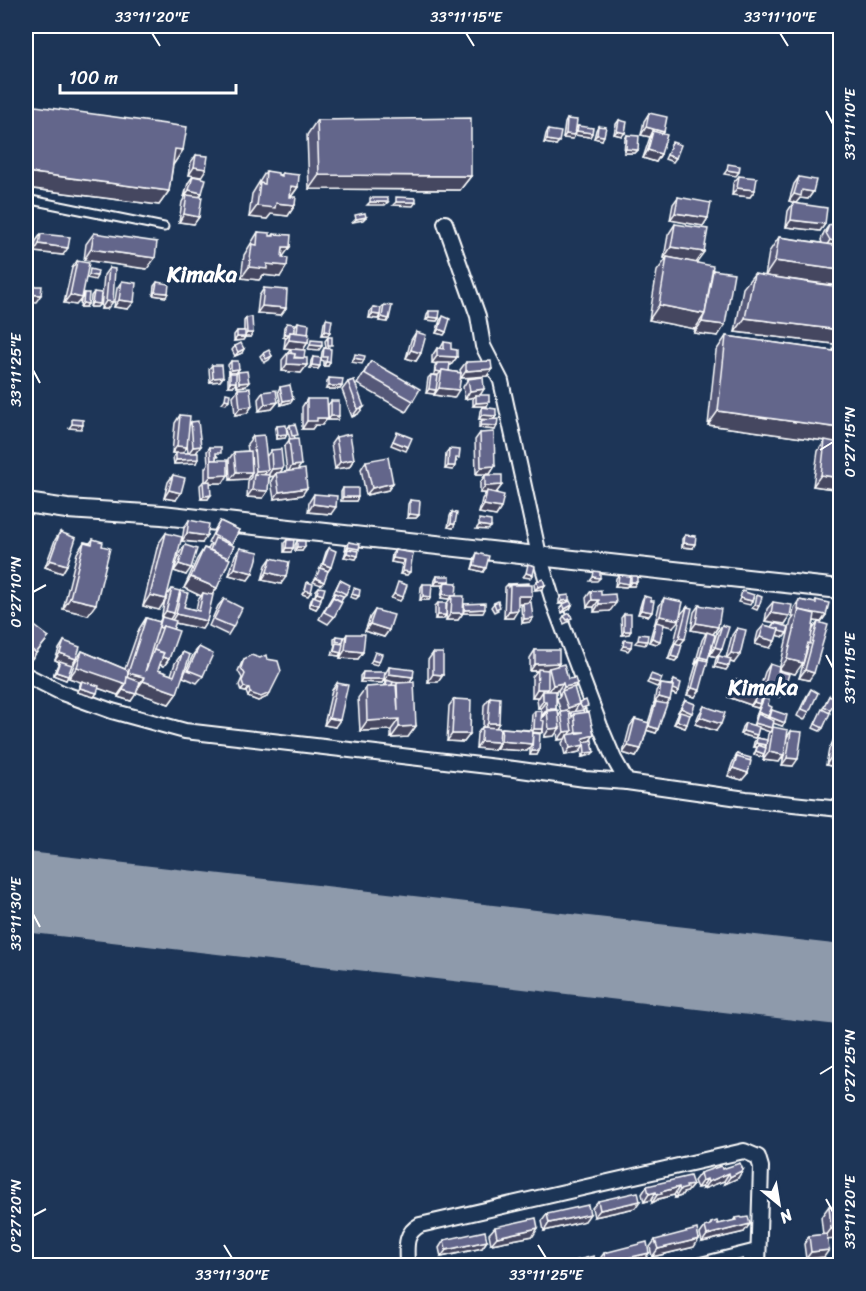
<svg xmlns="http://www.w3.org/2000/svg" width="866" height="1291" font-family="Sriracha,sans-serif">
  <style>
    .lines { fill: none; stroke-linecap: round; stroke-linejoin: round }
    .runway { stroke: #8e9aab; stroke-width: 80 }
    .lane-casing { stroke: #fff; stroke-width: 11 }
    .street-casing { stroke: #fff; stroke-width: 18 }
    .secondary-casing { stroke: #fff; stroke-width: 22 }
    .lane { stroke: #1d3557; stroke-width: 7 }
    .street { stroke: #1d3557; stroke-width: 14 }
    .secondary { stroke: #1d3557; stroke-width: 18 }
    .wall { fill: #555878; stroke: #fff; stroke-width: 1.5; fill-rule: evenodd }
    .shaded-wall { fill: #454761; stroke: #fff; stroke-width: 1.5 }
    .building { fill: #63668b; stroke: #fff; stroke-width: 1.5 }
    .ticks { fill: none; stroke: #fff; stroke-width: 2 }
    .labels { text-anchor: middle; stroke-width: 6; stroke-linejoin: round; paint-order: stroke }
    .quarter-label { font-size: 22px; font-weight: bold; fill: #fff; stroke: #1d3557 }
    .neatline { fill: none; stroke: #fff; stroke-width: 2 }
    .ticks-label { font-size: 15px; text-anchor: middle; fill: #fff }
  </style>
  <rect width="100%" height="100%" fill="#1d3557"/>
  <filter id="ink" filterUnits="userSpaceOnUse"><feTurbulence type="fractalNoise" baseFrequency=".0167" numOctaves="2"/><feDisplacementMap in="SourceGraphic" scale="12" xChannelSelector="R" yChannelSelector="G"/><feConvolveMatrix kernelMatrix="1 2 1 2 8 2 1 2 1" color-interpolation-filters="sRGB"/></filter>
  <g filter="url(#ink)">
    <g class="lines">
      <!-- runway -->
      <path class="runway" d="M26,892L840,985"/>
      <!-- lane casing -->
      <g class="lane-casing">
        <path id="lane" d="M26,199L164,227"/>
      </g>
      <!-- street casing -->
      <g class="street-casing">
        <g id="street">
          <path d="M445,223L478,316L483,346L501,381L539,555L553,601L600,726L614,759L627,782L746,799L840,809"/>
          <path d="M26,675L62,693L112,711L185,731L514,769L585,779L627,782"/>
          <path d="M407,1266C407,1249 403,1234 420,1225L744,1151L758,1157L761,1167L758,1266"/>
          <path d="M697,1266L757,1251"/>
        </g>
      </g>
      <!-- secondary casing -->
      <g class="secondary-casing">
        <path id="secondary" d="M26,503L67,509L162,515L840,589"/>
      </g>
      <!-- lane -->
      <use href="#lane" class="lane"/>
      <!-- street -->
      <use href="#street" class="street"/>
      <!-- secondary -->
      <use href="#secondary" class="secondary"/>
    </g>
    <!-- wall -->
    <g class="wall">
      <path d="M28,105L183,150L173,165L169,191L159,205L26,188V109Z"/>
      <path d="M649,113L664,132L662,134L661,154L656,162L643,158L650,137L641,135L644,121Z"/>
      <path d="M567,119L576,128L578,126L592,133L590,137L575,135L573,139L563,138L565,123Z"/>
      <path d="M317,120L471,176L460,190L309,189L307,135Z"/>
      <path d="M619,120L622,136L614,134L616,124Z"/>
      <path d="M598,126L602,140L594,138L596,130Z"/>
      <path d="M548,130L556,145L544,143L546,134Z"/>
      <path d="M627,135L638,150L635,153H624L625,139Z"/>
      <path d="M196,155L201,177L189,175L191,162Z"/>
      <path d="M266,171L280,175L282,173L298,187L291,197L295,205L288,216L271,214L267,219L249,217L252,194Z"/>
      <path d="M193,176L202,193L200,197L199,217L194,224L179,222L182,202L185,197H184L188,183Z"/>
      <path d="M739,176L755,190L750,197L732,195L733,183Z"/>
      <path d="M799,177L813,192L808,199L800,198L796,203L789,201L794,184Z"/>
      <path d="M678,197L708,218L703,226L670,220L673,204Z"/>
      <path d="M793,203L825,224L820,231L786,227L788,211Z"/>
      <path d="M675,224L697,263L713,270L718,336L694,333L695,329L649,320L657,271L666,259L664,258L668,235Z"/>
      <path d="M829,225L837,245L840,286L794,280L840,287V490L813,486L818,451L825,441L708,425L716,351L726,336L833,351L834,344L735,332L743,288L754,274L765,276L769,252L779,237L822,243L821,240L824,232Z"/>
      <path d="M258,232L270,236H272L274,234L283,257L280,277L263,275L259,280L241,278L244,255Z"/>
      <path d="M94,233L147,269L84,260L86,244Z"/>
      <path d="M41,234L63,255L34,252L36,241Z"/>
      <path d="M77,261L82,295L84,293L86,307H80L81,299L76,305L64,303L72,268Z"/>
      <path d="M109,268L107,309H101L104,275Z"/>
      <path d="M122,281L128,309L114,307L117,288Z"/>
      <path d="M157,282L166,297L153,295L154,286Z"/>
      <path d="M264,288L286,308L281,315L257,313L259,296Z"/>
      <path d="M94,292L100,304L97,307H90L91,296Z"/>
      <path d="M384,305L387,322L379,321L380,316L378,319L369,318L370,311L373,307L381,308Z"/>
      <path d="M429,311L439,318L437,321L426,320L427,314Z"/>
      <path d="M443,317L446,332L444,335L436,333L440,320Z"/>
      <path d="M246,318L250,337H245L243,340L234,341V335L237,331H244V321Z"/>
      <path d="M326,319L328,335H322L324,323Z"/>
      <path d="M298,322L308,334V342L303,350L284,348L285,340L286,338L283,337L284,327L287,323L293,333H295V326Z"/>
      <path d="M416,332L421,353L416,361L406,358L411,340Z"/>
      <path d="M328,337L330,362L328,366H324V361L321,360L322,352L324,348H326L325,341Z"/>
      <path d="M444,342L457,357L451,365H449V371L461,373L460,370L466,362L487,376L461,378L454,398L434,395V393V394L426,393L428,378L431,375H434L435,366L436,364L432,363V356L437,348L440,349Z"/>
      <path d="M235,346L242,353L235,356L232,350Z"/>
      <path d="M291,349L304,358L307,365L301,373L282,371V360Z"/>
      <path d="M263,353L272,356L269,360L264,363L260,356Z"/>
      <path d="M313,357L320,366L318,369L310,368L311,361Z"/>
      <path d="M231,361L236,374L238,372L246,386L237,387L236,383L234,386H228V376L230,373H229L228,365Z"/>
      <path d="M371,361L413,401L406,412L357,384Z"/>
      <path d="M212,365L223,377L220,381L210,382L209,369Z"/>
      <path d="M329,378L342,386L340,389H326L327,382Z"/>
      <path d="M468,379L480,395L487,406H473V399L474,397L465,399L463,387Z"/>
      <path d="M354,380L358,414L352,417L342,390L348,382Z"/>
      <path d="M280,387L293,399L291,402L281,405L278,391Z"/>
      <path d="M238,389L252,406L247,413L235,415L233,396Z"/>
      <path d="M263,392L278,402L272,409L259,411L258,399Z"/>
      <path d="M307,399L328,418L322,425H315L312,429H302V407Z"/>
      <path d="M331,401L337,420H328V405Z"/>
      <path d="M482,407L496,416L494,419L495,430L479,428V424L482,420L490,419H479L480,411Z"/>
      <path d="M180,415L189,425L191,422L197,453L196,463L174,464L173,457L176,454L172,453L175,423ZM187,444L188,453H182L187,447Z"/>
      <path d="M290,425L295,438L298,470L302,495L274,499L271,481L274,476L269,477L268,491L263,498L247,497L248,481L251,477V473L247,479L230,480L229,459L234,452L248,451L247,444L253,436L266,457L271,450L280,473L287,472L284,447L290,439L287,429Z"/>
      <path d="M277,426L287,434L285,438L276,439L275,429Z"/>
      <path d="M480,433L495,466L490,474H476L475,440Z"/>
      <path d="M336,437L354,459L349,467L335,469L331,444Z"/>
      <path d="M210,447L218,457H216V460L223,483H210L208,499H201L200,485L203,482L205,481V468L208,464L207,451Z"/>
      <path d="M449,449L457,462L456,461L453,470L445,469L446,453Z"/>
      <path d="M366,461L393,483L388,490L366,495L361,469Z"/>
      <path d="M173,475L176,500L164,498L168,482Z"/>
      <path d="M485,475L502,485L496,493L501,508L496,516L479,513L482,499L486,493H480V483Z"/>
      <path d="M343,488L358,497L356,501H341V492Z"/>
      <path d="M314,494L331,514L308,512L309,502Z"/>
      <path d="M410,500L419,515L416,518H407L408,504Z"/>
      <path d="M452,512L453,528L448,527L450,516Z"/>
      <path d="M189,520L202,543L182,541L184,528Z"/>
      <path d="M220,521L239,530L231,545L217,588L212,595L207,621L202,629L175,623L173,630L169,659L164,666L159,665L158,670L171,675L175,663L183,652L177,693L169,704L136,692L131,701L118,697V695L98,688L94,697L77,692L81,682L69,678L75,662L82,651L125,669L139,629L146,618L159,622L161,619L165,600L159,610L143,606L158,544L166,533L167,595L172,589L179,595L181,591L184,607L196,610L198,600L201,596L184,588L197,559L204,548L208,549L211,544L208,543L215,529Z"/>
      <path d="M60,532L67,565L62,573L45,567L55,540Z"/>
      <path d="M685,535L693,548L682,547V539Z"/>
      <path d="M93,539L102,546L88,615L63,609L77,553L84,542L90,543Z"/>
      <path d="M287,540L293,548L291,552H284V543Z"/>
      <path d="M297,541L302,551H295V545Z"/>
      <path d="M349,542L358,551L356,559L344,557L346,551L345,550L346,546Z"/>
      <path d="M185,545L186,575L174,571L180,552Z"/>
      <path d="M240,548L253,573L248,580L229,575L235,555Z"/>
      <path d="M329,548L331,567L328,571L321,568L326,552Z"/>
      <path d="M395,550L413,553L407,575L400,574L402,564L391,562L392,554Z"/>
      <path d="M477,553L483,572L472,569L475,557Z"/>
      <path d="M271,558L281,584L262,580L266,565Z"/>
      <path d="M619,575L629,578L631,576L634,586H628V584L626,587L615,586L616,578Z"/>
      <path d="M437,576L450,581L449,583L456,596L463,606L464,604L483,613H463L458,620H446L447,603L450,599L441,598L443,585H434L435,580Z"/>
      <path d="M340,580L346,594L343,597L334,617L328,624L319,619L334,593V592Z"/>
      <path d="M537,581L545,585L542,589L535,590L534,584Z"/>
      <path d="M423,584L431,597L429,600H420L421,587Z"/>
      <path d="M508,584L532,596L528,602L530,622L522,623L521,606L523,604H518L513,618H504L505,587Z"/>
      <path d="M319,587L321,598L319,605L316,609L309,606L311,600L313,596H315L316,590Z"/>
      <path d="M591,591L601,595L610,611L594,612V607H587L586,598Z"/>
      <path d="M561,596L572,605L570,609L562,613L560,608L564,604H559V600Z"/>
      <path d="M644,596L651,601L652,612L649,616L638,614L642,600Z"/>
      <path d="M664,598L673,627L664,625L657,644L649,642L654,625L655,623L659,606Z"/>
      <path d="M224,599L233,627L228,635L209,626L218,606Z"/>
      <path d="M799,600L814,603L816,600L826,615L821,622L814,621L812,633L813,629L818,622L809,680L799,678L808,647L795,674L779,670L791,621L794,617H792L794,608Z"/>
      <path d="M773,602L790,616L785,624L765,621L767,609Z"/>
      <path d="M438,603L446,615L443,619H435V606Z"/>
      <path d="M494,603L498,610L494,612L491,607Z"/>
      <path d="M699,605L718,627L713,634L708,659L695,697L687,695L696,665L695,664L702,640L706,633L691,630L694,612Z"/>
      <path d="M687,607L681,645L678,658L675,661L668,659L672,647L674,643L681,614Z"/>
      <path d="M375,610L389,630L384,637L365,631L370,617Z"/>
      <path d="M624,614L629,634L622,635L621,618Z"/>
      <path d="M564,616L570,621L564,624L562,619Z"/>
      <path d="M26,622L49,637L31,660L26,656Z"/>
      <path d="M774,623L787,633L784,637L777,635L775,641L770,648L755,644L758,632L764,625L771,627Z"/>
      <path d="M722,625V649L717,657L710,655L717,632Z"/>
      <path d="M737,628L734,663L730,662L726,670L714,667L716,659L719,656L726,658L732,635Z"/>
      <path d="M347,634L363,652L358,659L340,658L341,654L339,656L332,655L335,645L334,644V639L337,636L343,640Z"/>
      <path d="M64,641L71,665L68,676L66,680L53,675L59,662L55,660L59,649Z"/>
      <path d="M199,647L203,676L197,683L183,677L193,655Z"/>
      <path d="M535,650L559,663L557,666L574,688L579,704L586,709L583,710L590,741L591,755L582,757L581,749L579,752L565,755L562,743L565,739L558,740L557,731L554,736L544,737L543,730L541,733L533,732L539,751L537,755H530V746L527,751L496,749V747L494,750L476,748L477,734L482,727H483L484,705L490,697L496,728L500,731L502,728L531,730L532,714L535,711H541V708H538L537,699L539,697H532V677L537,671H530V658ZM558,690L559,695H560L557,699L561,712L559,716L556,710V691Z"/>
      <path d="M433,653L443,675L438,682H428V660Z"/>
      <path d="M244,659L267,697L258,701L248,697L246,692L241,691L239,685L242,678L238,671L242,662Z"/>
      <path d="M770,664L778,671L784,690L779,697L764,692L760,704L758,708L751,706L753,702L751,705L728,697L731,687L736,679L760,688L765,672Z"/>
      <path d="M389,667L413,677L409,683L416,726L408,737L391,738V730L360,731L358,698L366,687L384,686L386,682L384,681V680L382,683L360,682V676L363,672L385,674Z"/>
      <path d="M674,680L679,691L676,695L671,693L666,704L658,729L656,733L647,730L641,749L636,757L623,753L630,726L635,719L648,723L654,704L656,691L661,684L671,685Z"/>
      <path d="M337,683L335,727L324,725L332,690Z"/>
      <path d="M811,689L809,712L804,720L797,716L806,697Z"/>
      <path d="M829,696L830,710L823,728L820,731L813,728Z"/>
      <path d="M764,698L768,705L767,718H768L772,710L782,726L774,723L770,732L759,728L755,738L740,734L742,727L745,723L753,726L761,702Z"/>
      <path d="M454,699L470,734L464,742L447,741L449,706Z"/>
      <path d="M685,700L687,724L685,728L674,724L679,712H678Z"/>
      <path d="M704,706L716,731L695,724L699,714Z"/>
      <path d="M840,726V768L826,765L829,749L831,746L836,733Z"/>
      <path d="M773,727L787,737L791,731L793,766L782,765L784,755L779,762L763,760L767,741L762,757L754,755L757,747H753L754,742L757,738L767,740L768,734Z"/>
      <path d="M737,754L748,773L742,780L728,776L732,764Z"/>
      <path d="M722,1169L738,1178L725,1184L724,1181L703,1189L702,1187L697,1188L694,1181L700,1173Z"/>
      <path d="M693,1185L687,1192L683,1193L681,1196L675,1198L674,1195L658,1199L656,1201L652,1203L651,1200L644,1202L642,1194L647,1186Z"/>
      <path d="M598,1201L635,1208L594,1217L592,1208Z"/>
      <path d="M840,1205L828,1240L824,1257L806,1259L804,1244L809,1236L823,1235L821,1217L829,1206Z"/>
      <path d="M547,1214L585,1221L544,1231L542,1221Z"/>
      <path d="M735,1218L744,1232L702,1242L700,1234L705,1227L709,1226L711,1223L718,1224L733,1221Z"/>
      <path d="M495,1227L533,1236L491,1244L489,1234Z"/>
      <path d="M444,1240L487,1241L482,1248L441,1257L439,1248Z"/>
      <path d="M655,1240L694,1247L652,1257L650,1247Z"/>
      <path d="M604,1253H649L644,1260L621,1266H600L599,1260Z"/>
    </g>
    <!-- shaded-wall -->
    <g class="shaded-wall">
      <path d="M646,127L664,132L659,139L653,131L650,137L641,135Z"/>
      <path d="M577,131L592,133L590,137L575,135L573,139L563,138L566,134L575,135Z"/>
      <path d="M617,131L625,133L622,136L614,134Z"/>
      <path d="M597,135L604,136L602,140L594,138Z"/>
      <path d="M547,140L559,142L556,145L544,143Z"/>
      <path d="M175,149L183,150L173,165L165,164Z"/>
      <path d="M626,149L638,150L635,153H624Z"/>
      <path d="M648,150L661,154L656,162L643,158Z"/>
      <path d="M667,155L676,158L673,162L665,159Z"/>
      <path d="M194,167L206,169L201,177L189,175Z"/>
      <path d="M727,170L739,172L736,176L724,174Z"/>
      <path d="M26,172L169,191L159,205L26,188Z"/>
      <path d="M319,175L471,176L460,190L309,189Z"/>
      <path d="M291,186L298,187L290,198Z"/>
      <path d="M737,188L755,190L750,197L732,195Z"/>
      <path d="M189,190L202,193L197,201L187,195L184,197Z"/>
      <path d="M802,190L813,192L808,199L800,198L796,203L789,201L794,194Z"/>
      <path d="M370,202H388L385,205H367Z"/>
      <path d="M396,202H416L413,206L393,205Z"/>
      <path d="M276,203L295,205L288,216L271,214L267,219L249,217L257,206Z"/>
      <path d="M675,213L708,218L703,226L670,220Z"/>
      <path d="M184,214L199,217L194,224L179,222Z"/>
      <path d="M366,217L363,220L353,222L356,219Z"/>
      <path d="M791,220L825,224L820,231L786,227Z"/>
      <path d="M840,239L837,246L825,248L830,240Z"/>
      <path d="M39,244L68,248L63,255L34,252Z"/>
      <path d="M283,247H290L282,258Z"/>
      <path d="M671,247L704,252L696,263L667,257L666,259L664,258Z"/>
      <path d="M91,249L155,258L147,269L84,260Z"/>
      <path d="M775,261L840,270V286L765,276Z"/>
      <path d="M267,264L287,266L280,277L263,275L259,280L241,278L249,267Z"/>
      <path d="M89,275L97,276L95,280L87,278Z"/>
      <path d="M155,292L168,293L166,297L153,295Z"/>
      <path d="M26,294L41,295L36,302H26Z"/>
      <path d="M70,295L82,298L76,305L64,303Z"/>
      <path d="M119,300L134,302L128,309L114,307Z"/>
      <path d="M106,301L113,302L107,309H101Z"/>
      <path d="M83,303L88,304L86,307H80Z"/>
      <path d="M92,303L100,304L97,307H90Z"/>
      <path d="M659,305L705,314L695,329L649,320Z"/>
      <path d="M262,306L286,308L281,315L257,313Z"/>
      <path d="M372,314L380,315L378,319L369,318Z"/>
      <path d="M382,317L389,319L387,322L379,321Z"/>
      <path d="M429,317L439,318L437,321L426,320Z"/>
      <path d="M745,318L840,330V335L834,344L735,332Z"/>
      <path d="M702,322L725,325L718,336L694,333Z"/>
      <path d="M439,329L446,332L444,335L436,333Z"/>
      <path d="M325,331L330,332L328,335H322Z"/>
      <path d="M247,333H253L250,337H245L243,340L234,341L237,337H244Z"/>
      <path d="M285,334H289L286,338L283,337Z"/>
      <path d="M289,340L308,342L303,350L284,348Z"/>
      <path d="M310,345L322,346L319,350L308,349Z"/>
      <path d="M244,349L242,353L235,356L238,352Z"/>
      <path d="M411,350L421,353L416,361L406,358Z"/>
      <path d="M437,356L457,357L451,365L432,363Z"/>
      <path d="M354,358L364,360L362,364L351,362Z"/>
      <path d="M326,362H330L328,366H324Z"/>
      <path d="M287,364L307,365L301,373L282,371Z"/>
      <path d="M312,365L320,366L318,369L310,368Z"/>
      <path d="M239,369L236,373H229L231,370Z"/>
      <path d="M492,369L487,376L461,378L466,371Z"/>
      <path d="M436,371L441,372L438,375H434Z"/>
      <path d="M223,377L220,381L210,382L213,378Z"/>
      <path d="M230,382H236L234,386H228Z"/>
      <path d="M249,382L246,386L237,387L239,383Z"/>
      <path d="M329,386H342L340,389H326Z"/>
      <path d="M439,388L459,390L454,398L434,395Z"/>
      <path d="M429,389L436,390L434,394L426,393Z"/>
      <path d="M484,389L479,397L476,395L474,397L465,399L470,391Z"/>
      <path d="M225,399L229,400L226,404L222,403Z"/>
      <path d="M293,399L291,402L281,405L283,401Z"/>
      <path d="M278,402L272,409L259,411L265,404Z"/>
      <path d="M489,402L487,406H473L476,403Z"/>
      <path d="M252,406L247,413L235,415L240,408Z"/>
      <path d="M364,407L358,414L352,417L358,409Z"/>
      <path d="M718,411L840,428V443L708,425Z"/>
      <path d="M482,415L496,416L493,420L479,419Z"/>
      <path d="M331,416H339L337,420H328Z"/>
      <path d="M317,418H328L322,425H315L312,429H302L307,421Z"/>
      <path d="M72,424L83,425L81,429L69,428Z"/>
      <path d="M481,425L497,426L495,430L479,428Z"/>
      <path d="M287,434L285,438L276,439L278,435Z"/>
      <path d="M393,441L408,447L406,451L391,445Z"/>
      <path d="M177,446L187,447L182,454L172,453Z"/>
      <path d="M201,446L196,453L188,454L193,447Z"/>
      <path d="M198,459L196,463L174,464L176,460Z"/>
      <path d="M354,459L349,467L335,469L340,462Z"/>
      <path d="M301,465L296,472L287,473L292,466Z"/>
      <path d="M448,466H455L453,470L445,469Z"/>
      <path d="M495,466L490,474H476L481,467Z"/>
      <path d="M283,468L278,476L276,473L274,476L267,477L272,469Z"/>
      <path d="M268,470L262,477L254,475L256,471Z"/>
      <path d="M236,472H252L247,479L230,480Z"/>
      <path d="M228,475L223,483H205L211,476Z"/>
      <path d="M821,475L840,478V490L813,486Z"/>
      <path d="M393,483L388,490L366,495L372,488Z"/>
      <path d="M502,485L496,493H480L485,486Z"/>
      <path d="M307,488L302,495L274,499L279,492Z"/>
      <path d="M169,490L181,493L176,500L164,498Z"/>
      <path d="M252,490L268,491L263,498L247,497Z"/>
      <path d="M211,495L208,499H201L204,496Z"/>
      <path d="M343,497H358L356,501H341Z"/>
      <path d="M313,504L336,507L331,514L308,512Z"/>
      <path d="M484,505L501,508L496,516L479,513Z"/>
      <path d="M410,514L419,515L416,518H407Z"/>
      <path d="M451,524H455L453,528L448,527Z"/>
      <path d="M479,525L491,527L488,530L476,529Z"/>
      <path d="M187,533L207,536L202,543L182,541Z"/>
      <path d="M684,543L695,544L693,548L682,547Z"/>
      <path d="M297,547H305L302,551H295Z"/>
      <path d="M348,547L359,549L357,553L348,549L345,550Z"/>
      <path d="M286,548H293L291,552H284Z"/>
      <path d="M347,553L358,556L356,559L344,557Z"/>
      <path d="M393,558L405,560L402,564L391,562Z"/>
      <path d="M50,560L67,565L62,573L45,567Z"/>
      <path d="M179,564L191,568L186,575L174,571Z"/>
      <path d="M323,564L331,567L328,571L321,568Z"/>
      <path d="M474,565L486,568L483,572L472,569Z"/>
      <path d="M235,568L253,573L248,580L229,575Z"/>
      <path d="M403,571L410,572L407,575L400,574Z"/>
      <path d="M267,572L286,577L281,584L262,580Z"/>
      <path d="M526,573L533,575L530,578L523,577Z"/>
      <path d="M191,577L217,588L209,599L203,593L201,596L184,588Z"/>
      <path d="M593,577L600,578L597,581H590Z"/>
      <path d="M316,578L324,582L321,585L313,582Z"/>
      <path d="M437,581H450L448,585L445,582L443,585H434Z"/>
      <path d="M618,582L629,584L626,587L615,586Z"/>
      <path d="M631,582H637L634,586H628Z"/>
      <path d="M545,585L542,589L535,590L538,587Z"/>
      <path d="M305,590L311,592L308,596L302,594Z"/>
      <path d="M317,593L323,595L320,599L314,597Z"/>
      <path d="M352,594L359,596L356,599L350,597Z"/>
      <path d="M394,594L403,597L400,601L391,598Z"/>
      <path d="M443,594L452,596L450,599L441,598Z"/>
      <path d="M150,595L166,599L159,610L143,606Z"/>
      <path d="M423,596L431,597L429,600H420Z"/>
      <path d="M518,596H532L527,604H513Z"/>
      <path d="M70,598L96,604L88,615L63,609Z"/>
      <path d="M740,598L752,601L750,605L738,602Z"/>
      <path d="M569,600L567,603L559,604L562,601Z"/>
      <path d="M592,600H599L594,607H587Z"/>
      <path d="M311,603L319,605L316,609L309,606Z"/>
      <path d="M616,603L610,611L594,612L599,604Z"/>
      <path d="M572,605L570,609L562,613L565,609Z"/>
      <path d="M755,605L759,606L757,610L752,608Z"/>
      <path d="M485,609L483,613H463L458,620H446L451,613H462L465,610Z"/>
      <path d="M518,610L513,618H504L509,611Z"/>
      <path d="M641,610L652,612L649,616L638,614Z"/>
      <path d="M799,610L826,615L821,622L797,618Z"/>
      <path d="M166,611L174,613L169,621L161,618Z"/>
      <path d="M771,613L790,616L785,624L765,621Z"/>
      <path d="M176,614L207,621L202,629L171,622Z"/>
      <path d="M438,615H446L443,619H435Z"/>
      <path d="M660,616L679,620L673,627L655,623Z"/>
      <path d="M533,618L530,622L522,623L524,619Z"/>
      <path d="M696,623L718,627L713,634L691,630Z"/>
      <path d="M370,624L389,630L384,637L365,631Z"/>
      <path d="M772,629L787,633L784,637L769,633Z"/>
      <path d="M624,631H631L629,634L622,635Z"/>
      <path d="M760,637L775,641L770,648L755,644Z"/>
      <path d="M652,638L660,641L657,644L649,642Z"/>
      <path d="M679,638L685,639L679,646L674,645Z"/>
      <path d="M638,640L647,641L645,645L635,643Z"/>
      <path d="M623,646L631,647L628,651L621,649Z"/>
      <path d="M715,647L722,649L717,657L710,655Z"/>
      <path d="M345,650L363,652L358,659L340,658Z"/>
      <path d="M334,651L341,653L339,656L332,655Z"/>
      <path d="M60,653L76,659L71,666L55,660Z"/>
      <path d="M153,653L169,659L164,666L149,661Z"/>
      <path d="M731,653L740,655L734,663L725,660Z"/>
      <path d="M671,656L678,658L675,661L668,659Z"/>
      <path d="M700,657L708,659L703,667L700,659L696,665L695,664Z"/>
      <path d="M787,659L803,663L795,674L779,670Z"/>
      <path d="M372,660L379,662L377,665L370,663Z"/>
      <path d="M559,663L554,670L549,668L547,670L530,671L535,664Z"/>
      <path d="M717,663L729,666L726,670L714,667Z"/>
      <path d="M77,667L128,673L144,677L137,688L125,685L118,695L69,678Z"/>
      <path d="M805,670L814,673L809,680L799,678Z"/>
      <path d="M56,672L68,676L66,680L53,675Z"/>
      <path d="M389,674L413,677L408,684L384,681Z"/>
      <path d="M433,674L443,675L438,682H428Z"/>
      <path d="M362,679H384L382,683L360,682Z"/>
      <path d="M649,680L660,683L657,687L647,683Z"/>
      <path d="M143,681L177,693L169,704L135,692Z"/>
      <path d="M563,683L558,690L548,693L553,685Z"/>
      <path d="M577,684L572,692L562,691L559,695L564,687Z"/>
      <path d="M765,684L784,690L779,697L759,691Z"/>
      <path d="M244,687L249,688L246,692L241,691Z"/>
      <path d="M80,688L97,693L94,697L77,692Z"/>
      <path d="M671,688L679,691L676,695L669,692Z"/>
      <path d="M692,688L700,690L695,697L687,695Z"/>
      <path d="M537,689H548L543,696V691L539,697H532Z"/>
      <path d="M123,690L136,694L131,701L118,697Z"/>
      <path d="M733,690L756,697L751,705L728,697Z"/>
      <path d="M250,693H270L267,697L258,701L248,697Z"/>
      <path d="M659,697L670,700L664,707L656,702L653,704Z"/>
      <path d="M543,701H546L541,708H538Z"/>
      <path d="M754,702L760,704L758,708L751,706Z"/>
      <path d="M579,704L574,712L563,716L568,708Z"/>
      <path d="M681,708L692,713L689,716L678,712Z"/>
      <path d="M547,709H556L551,716L547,711L543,717H541Z"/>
      <path d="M758,712L768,716L766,720L758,714L756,716Z"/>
      <path d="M700,717L721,724L716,731L695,724Z"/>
      <path d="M770,717L785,723L782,726L767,721Z"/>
      <path d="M329,718L340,720L335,727L324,725Z"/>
      <path d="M399,719L391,730L360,731L367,721Z"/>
      <path d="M677,721L687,724L685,728L674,724Z"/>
      <path d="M488,723H499L494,731L483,730Z"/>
      <path d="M755,723L772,728L770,732L753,726Z"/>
      <path d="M416,726L408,737L391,738L399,727Z"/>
      <path d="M649,726L658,729L656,733L646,730Z"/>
      <path d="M560,728L554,736L544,737L549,729Z"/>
      <path d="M534,729H543L541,733L531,732Z"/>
      <path d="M572,731L568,737L567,735L565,739L558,740L564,732Z"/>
      <path d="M743,731L757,735L755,738L740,734Z"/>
      <path d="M452,734H470L464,742L447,741Z"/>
      <path d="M594,735L589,742L583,744V738Z"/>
      <path d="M837,739L840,740V749L834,742L831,746Z"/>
      <path d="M481,741L499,742L494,750L476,748Z"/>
      <path d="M501,741L532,744L527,751L496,749Z"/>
      <path d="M756,743L766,745L764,749L758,745L757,747H753Z"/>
      <path d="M584,745L579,752L565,755L570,748Z"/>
      <path d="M628,746L641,749L636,757L623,753Z"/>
      <path d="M532,751H539L537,755H530Z"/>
      <path d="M756,751L764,754L762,757L754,755Z"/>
      <path d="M594,752L591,755L582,757L585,753Z"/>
      <path d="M769,752L784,755L779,762L763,760Z"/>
      <path d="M831,757L840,759V768L826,765Z"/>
      <path d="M787,758L798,759L793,766L782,765Z"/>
      <path d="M733,768L748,773L742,780L728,776Z"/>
      <path d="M743,1170L738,1178L725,1184L730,1177Z"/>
      <path d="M729,1173L724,1181L703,1189L708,1182Z"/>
      <path d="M707,1179L702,1187L697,1188L702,1181Z"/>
      <path d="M693,1185L687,1192L683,1193L681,1196L675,1198L680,1190L686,1186Z"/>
      <path d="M679,1187L674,1195L658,1199L656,1201L652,1203L657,1195L661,1192Z"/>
      <path d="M656,1192L651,1200L644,1202L649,1194Z"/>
      <path d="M640,1201L635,1208L594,1217L600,1210Z"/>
      <path d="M590,1214L585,1221L544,1231L549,1223Z"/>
      <path d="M750,1224L744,1232L702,1242L707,1235Z"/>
      <path d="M538,1228L533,1236L491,1244L497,1237Z"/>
      <path d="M840,1228V1239L823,1240L831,1229Z"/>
      <path d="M699,1239L694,1247L652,1257L658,1249Z"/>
      <path d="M487,1241L482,1248L441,1257L446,1250Z"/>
      <path d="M829,1250L824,1257L806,1259L811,1252Z"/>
      <path d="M649,1253L644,1260L621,1266H605L606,1263Z"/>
    </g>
    <!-- building -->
    <g class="building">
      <path d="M28,105L187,127L183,150L175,149L169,191L26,172V125Z"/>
      <path d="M649,113L667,117L664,132L646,127Z"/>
      <path d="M471,118V176L319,175L317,120Z"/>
      <path d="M567,119L577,120L575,135L566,134Z"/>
      <path d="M619,120L627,122L625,133L617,131Z"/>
      <path d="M578,126L593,128L592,133L577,131Z"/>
      <path d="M598,126L606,127L604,136L597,135Z"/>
      <path d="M548,130L561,132L559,142L547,140Z"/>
      <path d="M653,131L667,135L661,154L648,150Z"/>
      <path d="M627,135L639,136L638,150L626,149Z"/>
      <path d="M672,142L681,145L676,158L667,155Z"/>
      <path d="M196,155L208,156L206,169L194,167Z"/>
      <path d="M728,164L740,166L739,172L727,170Z"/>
      <path d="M266,171L278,173V175L282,176V173L299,175L298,187L291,186L290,197H296L295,205L276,203L275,208L257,206L260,183L265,184Z"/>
      <path d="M193,176L206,179L202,193L189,190Z"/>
      <path d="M739,176L757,178L755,190L737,188Z"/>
      <path d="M799,177L816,180L813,192L802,190L801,196L794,194Z"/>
      <path d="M187,195L202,197L199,217L184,214Z"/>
      <path d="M396,197L416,198V202H396Z"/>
      <path d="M678,197L711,203L708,218L675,213Z"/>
      <rect x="370" y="198" width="18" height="4"/>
      <path d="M793,203L827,208L825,224L791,220Z"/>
      <path d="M365,213L366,217L356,219L355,215Z"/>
      <path d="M835,223L840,226V239L836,242L830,240L826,233L829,225Z"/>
      <path d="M675,224L708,229L704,252L671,247Z"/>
      <path d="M26,231L29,232L28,241H26Z"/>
      <path d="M258,232L270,233V236H274V234L291,235L290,247H283L282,257L288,258L287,266L267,264V269L249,267L252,244L257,245Z"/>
      <path d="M94,233L157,242L155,258L91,249Z"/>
      <path d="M41,234L70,237L68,248L39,244Z"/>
      <path d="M779,237L840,246V270L775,261Z"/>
      <path d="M667,257L713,266L705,314L659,305Z"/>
      <path d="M77,261L89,263L82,298L70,295Z"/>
      <path d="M109,268L115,269L113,302L106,301Z"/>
      <path d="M90,269L98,271L97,276L89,275Z"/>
      <path d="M713,270L734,273L725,325L702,322L703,318L705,314Z"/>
      <path d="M754,274L840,287V330L745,318Z"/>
      <path d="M122,281L136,283L134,302L119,300Z"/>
      <path d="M157,282L169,284L168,293L155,292Z"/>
      <path d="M26,286H42L41,295L26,294Z"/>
      <path d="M264,288L287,290L286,308L262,306Z"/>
      <path d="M94,292L101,293L100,304L92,303Z"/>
      <path d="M84,293H89L88,304L83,303Z"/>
      <path d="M384,305L392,306L389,319L382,317Z"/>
      <path d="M373,307L381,308L380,315L372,314Z"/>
      <path d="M429,311H440L439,318L429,317Z"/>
      <path d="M443,316L450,319L446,332L439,329Z"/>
      <path d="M252,317L253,333H247L246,318Z"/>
      <path d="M326,319L332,320L330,332L325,331Z"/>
      <path d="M298,322L309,324L308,334L297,333Z"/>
      <path d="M287,323L295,324L293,333L290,332L289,334H285Z"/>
      <rect x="237" y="331" width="8" height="6"/>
      <path d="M290,332L309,334L308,342L289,340Z"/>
      <path d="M416,332L426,335L421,353L411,350Z"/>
      <path d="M726,336L840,352V428L718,411Z"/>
      <rect x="328" y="337" width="4" height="8"/>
      <path d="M311,340L322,341V346L310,345Z"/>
      <path d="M444,342L451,343V349L457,350V357L437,356V348L444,349Z"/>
      <path d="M241,343L244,349L238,352L235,346Z"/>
      <path d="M324,348L331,349L330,362H326L327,357H323Z"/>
      <path d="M291,349L305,350L304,358L294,357L295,354L291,353Z"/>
      <path d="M269,350L272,356L266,359L263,353Z"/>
      <path d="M288,353L295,354L294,358H307V365L287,364Z"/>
      <path d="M355,354L365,356L364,360L354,358Z"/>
      <path d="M313,357L321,358L320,366L312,365Z"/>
      <path d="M231,361H238L239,369L231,370Z"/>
      <path d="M371,361L420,389L413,401L364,373Z"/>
      <path d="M491,361L492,369L466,371V362Z"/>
      <path d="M437,363H450L449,371L442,370L441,372L436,371Z"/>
      <path d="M212,365H222L223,377L213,378Z"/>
      <path d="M442,370L461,373L459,390L439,388Z"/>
      <path d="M247,371L249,382L239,383L238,372Z"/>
      <rect x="230" y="373" width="6" height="9"/>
      <path d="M431,375L438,376L436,390L429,389Z"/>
      <path d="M483,377L484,389L470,391L468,379Z"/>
      <path d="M329,378L343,379L342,386H329Z"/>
      <path d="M354,380L364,407L358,409L348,382Z"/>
      <path d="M290,385L293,399L283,401L280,387Z"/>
      <path d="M250,388L252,406L240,408L238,389Z"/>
      <path d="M276,390L278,402L265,404L263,392Z"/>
      <path d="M226,393L230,394L229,400L225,399Z"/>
      <path d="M476,395H489V402L476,403Z"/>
      <path d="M307,399H327L328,418H317V421H307Z"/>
      <rect x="331" y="401" width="8" height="15"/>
      <path d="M482,407L496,409V416L482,415Z"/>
      <path d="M180,415L190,416L187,447L177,446Z"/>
      <path d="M72,419L83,420V425L72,424Z"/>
      <path d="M498,419L497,426L481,425L482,420Z"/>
      <path d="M198,421L201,446L193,447L191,422Z"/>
      <path d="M295,424L298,435L292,436L290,425Z"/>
      <path d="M286,425L287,434L278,435L277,426Z"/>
      <path d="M397,432L412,438L408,447L393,441Z"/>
      <path d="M494,432L495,466L481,467L480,433Z"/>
      <path d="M350,434L354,459L340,462L336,437Z"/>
      <path d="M264,435L268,470L256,471L253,436Z"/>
      <path d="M298,438L301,465L292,466L289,439Z"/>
      <path d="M825,440L840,443V478L821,475Z"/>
      <path d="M210,447H221V453H216V460H211V462Z"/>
      <path d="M281,449L283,468L272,469L271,450Z"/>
      <path d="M449,449L460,450L459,458H456L455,466H448Z"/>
      <path d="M251,451L252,472H236L234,452Z"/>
      <path d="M176,453H198V459L176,460Z"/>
      <path d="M388,457L393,483L372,488L366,461Z"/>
      <path d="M211,460H228V475L211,476Z"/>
      <path d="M305,469L307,488L279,492L276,473Z"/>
      <path d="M254,474L269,475L268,491L252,490Z"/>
      <path d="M173,475L185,478L181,493L169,490Z"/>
      <path d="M485,475H502V485L485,486Z"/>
      <path d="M210,481L211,495L204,496L203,482Z"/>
      <rect x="343" y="488" width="15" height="9"/>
      <path d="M487,491L504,495L501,508L484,505Z"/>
      <path d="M314,494L337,496L336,507L313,504Z"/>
      <path d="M410,500L420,501L419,515L410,514Z"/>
      <path d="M452,512L457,513L455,524H451Z"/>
      <path d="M479,519L491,521V527L479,525Z"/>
      <path d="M189,520L209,524L207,536L187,533Z"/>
      <path d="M220,521L239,530L232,544L213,535Z"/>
      <path d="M60,532L76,538L67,565L50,560Z"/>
      <path d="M166,533L182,537L166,599L150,595Z"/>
      <path d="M685,535L696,536L695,544L684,543Z"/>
      <path d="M215,538L234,546L228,558L210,550Z"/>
      <path d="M93,539L103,542L102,546L110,548L96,604L70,598L84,542L92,544Z"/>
      <path d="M287,540H294L293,548H286Z"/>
      <rect x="297" y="541" width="8" height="6"/>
      <path d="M349,542L360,544L359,549L348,547Z"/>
      <path d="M185,545L197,549L191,568L179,564Z"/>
      <path d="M204,548L230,559L217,588L191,577Z"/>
      <path d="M240,548L259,552L253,573L235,568Z"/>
      <path d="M329,548L336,551L331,567L323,564Z"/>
      <path d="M348,549L359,551L358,556L347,553Z"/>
      <path d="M395,550L413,553L410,572L403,571L405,560L393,558Z"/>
      <path d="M477,553L489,556L486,568L474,565Z"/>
      <path d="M271,558L289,562L286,577L267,572Z"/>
      <path d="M528,564L535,566L533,575L526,573Z"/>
      <path d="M320,568L328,571L324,582L316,578Z"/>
      <path d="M594,571L600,572V578L593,577Z"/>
      <path d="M619,575L630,576L629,584L618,582Z"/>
      <rect x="437" y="576" width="13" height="5"/>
      <rect x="631" y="576" width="6" height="6"/>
      <path d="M543,579L545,585L538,587L537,581Z"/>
      <path d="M340,580L350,585L346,594L336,589Z"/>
      <path d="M307,582L313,584L311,592L305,590Z"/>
      <path d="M398,582L407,585L403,597L394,594Z"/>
      <path d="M445,582L457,583L456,596L443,594Z"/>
      <path d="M529,583V585H510L508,587V584Z"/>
      <path d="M423,584H432L431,597L423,596Z"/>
      <path d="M510,585H532V596H518V610L509,611Z"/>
      <path d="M319,587L325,588L323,595L317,593Z"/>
      <path d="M354,588L360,590L359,596L352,594Z"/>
      <path d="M172,589L180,591L174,613L166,611Z"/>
      <path d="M601,590V595L615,594L616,603L599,604V600H592L591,591Z"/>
      <path d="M181,591L188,593L184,607L199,611L203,593L213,595L207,621L176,614Z"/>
      <path d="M742,591L754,595L752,601L740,598Z"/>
      <path d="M335,593L343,596L341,601L333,597L332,598Z"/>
      <path d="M569,595V600L562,601L561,596Z"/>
      <path d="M757,595L762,597L759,606L755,605Z"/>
      <path d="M313,596L321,599L319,605L311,603Z"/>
      <path d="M452,596H464L463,613H451Z"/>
      <path d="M644,596L651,598V601H654L652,612L641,610Z"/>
      <path d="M333,597L342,602L334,617L324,612Z"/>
      <path d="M664,598L683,602L679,620L660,616Z"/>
      <path d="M224,599L242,608L233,627L214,619Z"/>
      <path d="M799,600L816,603V600L829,603L826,615L798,610Z"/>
      <path d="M498,601L500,607L496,609L494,603Z"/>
      <path d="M570,601L572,605L565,609L563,604Z"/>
      <path d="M531,602L533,618L524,619L523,603Z"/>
      <path d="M773,602L792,605L790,616L771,613Z"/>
      <rect x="438" y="603" width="8" height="12"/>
      <path d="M485,603V609L465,610L464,604Z"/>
      <path d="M699,605L721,609L718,627L696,623Z"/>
      <path d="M687,607L692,608L685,639L679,638Z"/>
      <path d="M375,610L394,615L389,630L370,624Z"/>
      <path d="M799,610L815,614L810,644L808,643L803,663L787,659Z"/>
      <path d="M570,613L572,618L567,620L564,616Z"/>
      <rect x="624" y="614" width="7" height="17"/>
      <path d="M162,617L176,621L173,630L163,626L161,628L159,627Z"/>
      <path d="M146,618L160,622L145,672L154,650L164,653L158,670L174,676L183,652L190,655L177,693L143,681L144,677L128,673L126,684L77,667L82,651L127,670L128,673Z"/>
      <path d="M27,620L49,637L36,653L26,645V622Z"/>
      <path d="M656,622L664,624L660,641L652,638Z"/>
      <path d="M818,622L828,625L814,673L805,670Z"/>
      <path d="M774,623L789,627L787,633L779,631V629L772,627Z"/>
      <path d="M722,625L729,627L722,649L715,647Z"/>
      <path d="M764,625L779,629L775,641L760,637Z"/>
      <path d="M163,626L179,631L169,659L162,657L164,653L154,650Z"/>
      <path d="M737,628L746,630L740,655L731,653Z"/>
      <path d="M707,632L715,635L708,659L700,657Z"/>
      <path d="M347,634H365L363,652L345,650Z"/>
      <path d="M639,634L648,635L647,641L638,640Z"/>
      <path d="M337,636L344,637L343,642L336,641Z"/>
      <path d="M624,640L632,641L631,647L623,646Z"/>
      <path d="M64,641L80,647L76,659L60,653Z"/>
      <path d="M336,643L343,644L341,653L334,651Z"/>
      <path d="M675,643L682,645L678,658L671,656Z"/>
      <path d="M199,647L213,654L203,676L188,670Z"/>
      <path d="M535,650H559V663L535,664Z"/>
      <path d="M375,652L382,654L379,662L372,660Z"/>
      <path d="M433,653H443V675L433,674Z"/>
      <path d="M251,655L260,658L266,655L267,659L278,661L281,671L270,693L261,697L250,693L249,688L244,687L242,681L245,674L241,668L244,659Z"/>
      <path d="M719,656L731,659L729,666L717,663Z"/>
      <path d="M700,659L708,661L700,690L692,688Z"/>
      <path d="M60,661L72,665L68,676L56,672Z"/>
      <path d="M564,664L568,679L575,678L577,684L564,687L563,683L553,685L549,668Z"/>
      <path d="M770,664L779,667L778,671L789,674L784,690L765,684Z"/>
      <path d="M389,667L414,670L413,677L389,674Z"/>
      <path d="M538,669L548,670V689H537Z"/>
      <path d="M363,672H385L384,679H362Z"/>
      <path d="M651,674L662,678L660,683L649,680Z"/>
      <path d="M127,677L140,682L136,694L123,690L126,684Z"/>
      <path d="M736,679L759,686L756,697L733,690Z"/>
      <path d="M387,680L393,682L392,685L386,686Z"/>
      <path d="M674,680L681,683L679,691L672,689L673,686H672Z"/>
      <path d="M82,681L99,686L97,693L80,688Z"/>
      <path d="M414,682L416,726L399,727V719L367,721L366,687L396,685L398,711L397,683Z"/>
      <path d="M337,683L348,685L340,720L329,718Z"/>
      <path d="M661,684L673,686L670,700L659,697Z"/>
      <path d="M574,687L579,704L568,708L562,691Z"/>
      <path d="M759,688L765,690L760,704L754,702Z"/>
      <path d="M811,689L818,693L809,712L802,709Z"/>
      <path d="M543,691H556V709H547L546,701H543Z"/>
      <path d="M829,696L836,699L830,710L824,706Z"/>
      <path d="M490,697L500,698L499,723H488Z"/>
      <path d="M764,698L769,700L768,705L772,707L768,716L758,712Z"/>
      <path d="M454,699L471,700L470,734H452Z"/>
      <path d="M586,700L588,706L582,708L579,703Z"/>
      <path d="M685,700L695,704L692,713L681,708Z"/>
      <path d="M656,702L667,704L658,729L649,726Z"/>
      <path d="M704,706L725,713L721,724L700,717Z"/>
      <path d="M822,709L830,713L823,728L815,724Z"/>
      <path d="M558,710L560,728L549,729L547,711Z"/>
      <path d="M583,710L584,713L574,714L572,717L571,712Z"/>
      <path d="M772,710L787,715L785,723L770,717Z"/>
      <path d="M535,711H542L541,720L544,721L543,729H534Z"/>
      <path d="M569,711L572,731L564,732L561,712Z"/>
      <path d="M589,712L594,735L583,738L584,745L570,748L567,735L585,732H576L574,714Z"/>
      <path d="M680,712L690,715L687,724L677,721Z"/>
      <path d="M758,714L774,721L772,728L755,723Z"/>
      <path d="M635,719L649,723L641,749L628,746Z"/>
      <path d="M745,723L759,727L757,735L743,731Z"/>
      <path d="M482,727L500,728L499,742L481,741Z"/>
      <path d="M773,727L788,730L784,755L769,752Z"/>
      <path d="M840,727V740L837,739Z"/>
      <path d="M502,728L533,731L532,744L501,741Z"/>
      <path d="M791,731L802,732L798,759L787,758Z"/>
      <path d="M533,733L540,734L539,751H532Z"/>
      <path d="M757,738L767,740L766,745L756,743Z"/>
      <path d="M592,740L594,752L585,753L584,742Z"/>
      <path d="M834,742L840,743V759L831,757Z"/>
      <path d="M758,745L766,748L764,754L756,751Z"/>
      <path d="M737,754L751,758L750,761L737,757L736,758Z"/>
      <path d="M737,757L751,761L748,773L733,768Z"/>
      <path d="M740,1163L743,1170L730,1177L729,1173L708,1182L707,1179L702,1181L700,1173L721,1166L722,1169Z"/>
      <path d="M690,1176L693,1185L686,1186L687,1188L680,1190L679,1187L661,1192L662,1194L657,1195L656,1192L649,1194L647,1186Z"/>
      <path d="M638,1192L640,1201L600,1210L598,1201Z"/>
      <path d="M588,1205L590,1214L549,1223L547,1214Z"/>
      <path d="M840,1205V1228L831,1229L829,1206Z"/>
      <path d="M741,1217L742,1218L748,1217L750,1224L707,1235L705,1227L711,1225V1223L717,1221L718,1224L736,1220L735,1218Z"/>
      <path d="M536,1218L538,1228L497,1237L495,1227Z"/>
      <path d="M697,1229L699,1239L658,1249L655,1240Z"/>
      <path d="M485,1231L487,1241L446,1250L444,1240Z"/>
      <path d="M827,1234L829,1250L811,1252L809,1236Z"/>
      <path d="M647,1242L649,1253L606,1263L604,1253Z"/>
      <path d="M594,1256L596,1266H555Z"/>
      <path d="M743,1259L745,1266H716Z"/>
    </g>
  </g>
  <!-- ticks -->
  <path class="ticks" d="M152,33L160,46M466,33L474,46M780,33L788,46M826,111L833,124M33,370L40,383M820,450L833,442M33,592L46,585M826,655L833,668M33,914L40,927M820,1074L833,1066M826,1199L833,1212M33,1216L46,1209M224,1245L232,1258M538,1245L546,1258"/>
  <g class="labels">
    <!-- quarter labels -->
    <g class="quarter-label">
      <text x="202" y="282">Kimaka</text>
      <text x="763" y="695">Kimaka</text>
    </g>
  </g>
  <!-- margin -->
  <rect width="866" height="1291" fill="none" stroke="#1d3557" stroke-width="66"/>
  <!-- north arrow -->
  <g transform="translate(779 1204) rotate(150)" stroke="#1d3557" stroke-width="4.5" paint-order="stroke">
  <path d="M0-4.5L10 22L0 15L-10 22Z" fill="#ffffff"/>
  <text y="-9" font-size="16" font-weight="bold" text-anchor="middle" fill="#ffffff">N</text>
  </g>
  <!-- scale -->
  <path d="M60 84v9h176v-9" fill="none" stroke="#ffffff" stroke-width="3"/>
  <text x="69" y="84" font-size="18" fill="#ffffff" stroke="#1d3557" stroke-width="4.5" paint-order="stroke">100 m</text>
  <rect x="33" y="33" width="800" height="1225" class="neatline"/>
  <g class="ticks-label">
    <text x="152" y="22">33°11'20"E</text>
    <text x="466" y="22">33°11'15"E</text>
    <text x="780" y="22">33°11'10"E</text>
    <text transform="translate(850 124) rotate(-90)" y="5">33°11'10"E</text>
    <text transform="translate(16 370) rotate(-90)" y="5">33°11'25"E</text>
    <text transform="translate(850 442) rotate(-90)" y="5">0°27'15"N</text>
    <text transform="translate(16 592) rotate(-90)" y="5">0°27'10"N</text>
    <text transform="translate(850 668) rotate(-90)" y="5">33°11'15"E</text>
    <text transform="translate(16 914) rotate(-90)" y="5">33°11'30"E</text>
    <text transform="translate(850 1066) rotate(-90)" y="5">0°27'25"N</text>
    <text transform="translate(850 1212) rotate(-90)" y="5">33°11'20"E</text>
    <text transform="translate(16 1216) rotate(-90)" y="5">0°27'20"N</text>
    <text x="232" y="1280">33°11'30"E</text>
    <text x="546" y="1280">33°11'25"E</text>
  </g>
</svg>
